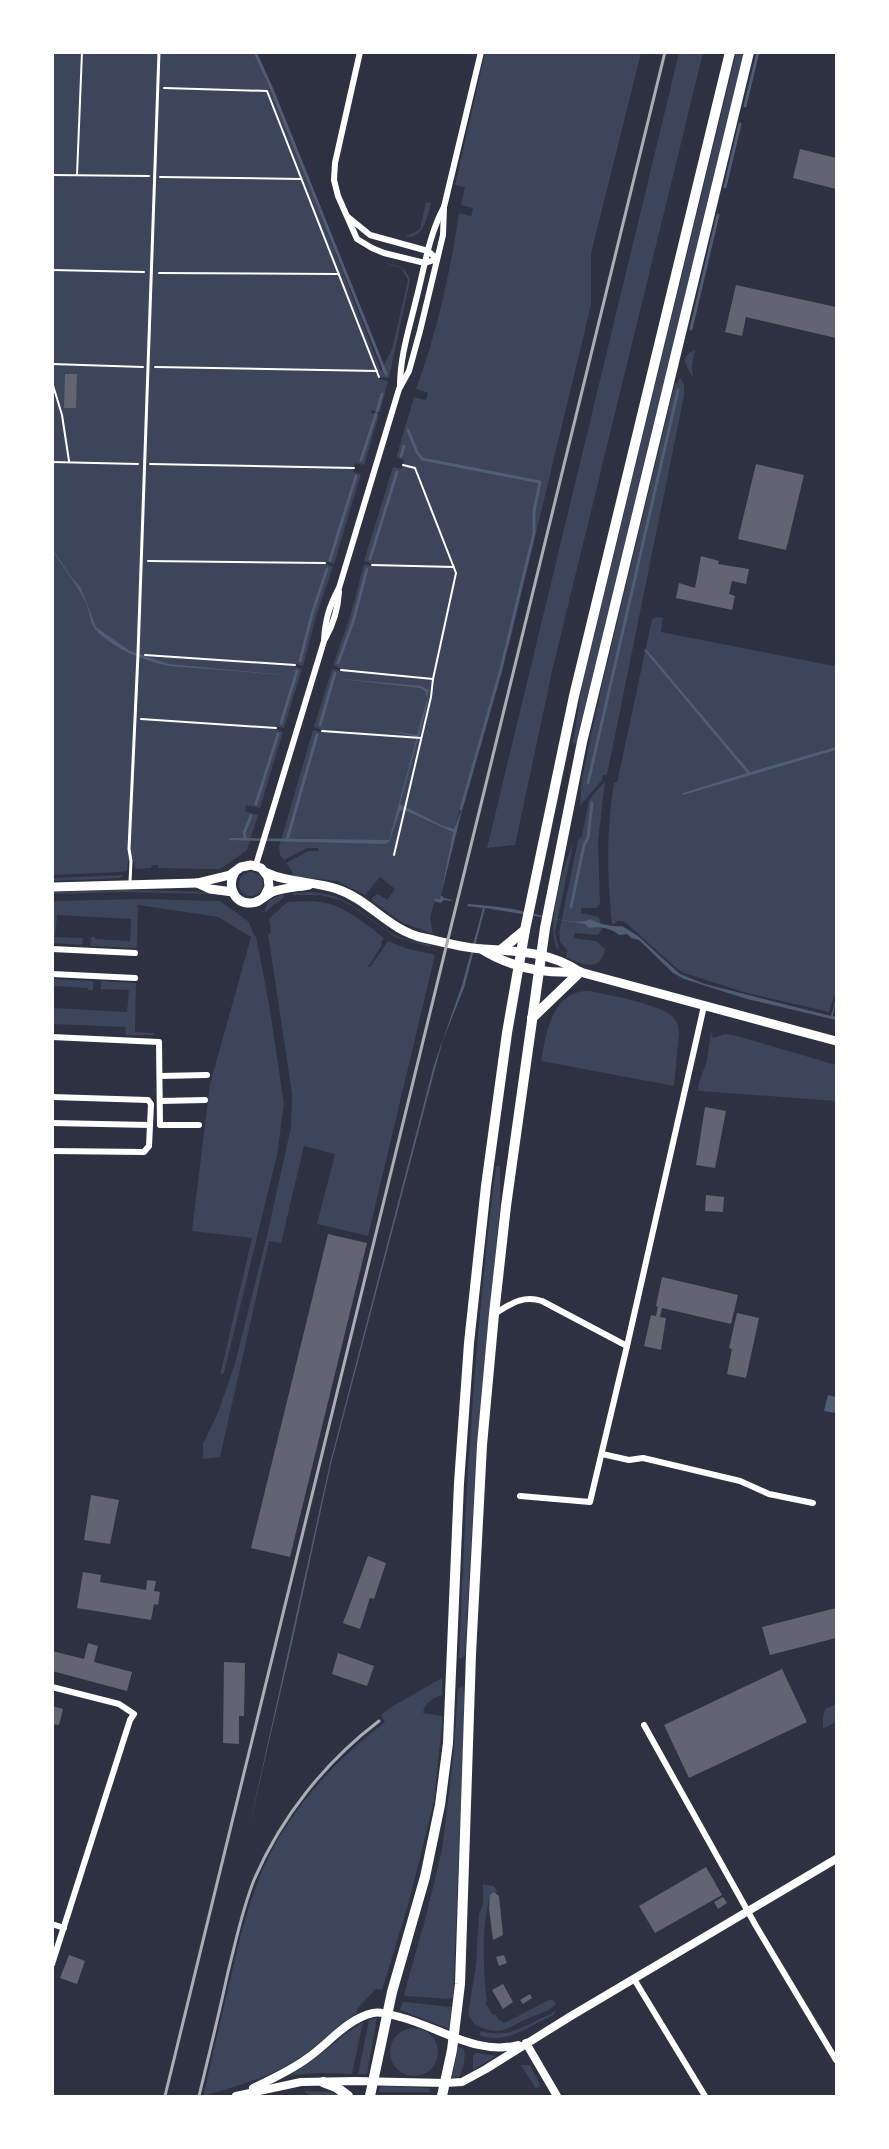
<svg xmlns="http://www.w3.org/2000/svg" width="889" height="2149" font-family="Roboto,sans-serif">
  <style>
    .green { fill: #3c4559 }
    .water { fill: #4f5d75 }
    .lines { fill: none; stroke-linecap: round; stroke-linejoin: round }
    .stream { stroke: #4f5d75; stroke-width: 3 }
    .building { fill: #626471 }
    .path { stroke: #fff; stroke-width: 2 }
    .service { stroke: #fff; stroke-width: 3 }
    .minor { stroke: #fff; stroke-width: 6 }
    .tertiary { stroke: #fff; stroke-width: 8 }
    .secondary { stroke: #fff; stroke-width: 9 }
    .primary { stroke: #fff; stroke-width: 10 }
    .rail { stroke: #abadb3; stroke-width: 3 }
  </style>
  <rect width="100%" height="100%" fill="#2d3142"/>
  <!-- green -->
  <g class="green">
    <path d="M53,53H255L271,87L381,371L392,349L408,280L401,268L382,262C395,265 407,266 410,281L389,378L379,377V379L388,381L380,412L371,410V413L379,415L364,465L355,463L353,472L361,474L334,564L326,562L325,563L333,567L317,613L303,666L296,664L294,666L302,669L284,728L276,726L275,729L283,732L260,808L246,805L245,811L258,815L247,850L223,867L219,869H203L158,868V865L151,866V868L135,869L134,861H128L127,871L122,872L53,875Z"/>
    <path d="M485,53H641L591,254V305L509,645L500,669L453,834L440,899L435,898V900L430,918L433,934L403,923L372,901L373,897L378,894L387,900L395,889L380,877L365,895L337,881L293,876L292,871L286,863L309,851H318V848H307L284,860L280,855L279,847L313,730L321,732L322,730L314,727L332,669L341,671L342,669L333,665L350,617L364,564L372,566V564L364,561L393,467L401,469L404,460L396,458L414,397L426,400L428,393L416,389C436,336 451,269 459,213L471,216L473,208L461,205L465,187L455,185Z"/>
    <path d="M679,53H703L553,667L515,845L487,848Z"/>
    <path d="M736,53H744L578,744L573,743L582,685Z"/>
    <path d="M426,202L431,203C427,218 424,239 405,237L420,229Z"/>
    <path d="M695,350L692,365L693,377C686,366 679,356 695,350Z"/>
    <path d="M680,378L684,384V396L607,775H603L602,780L580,806L582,778L602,685L675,383H677Z"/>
    <path d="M657,617L663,618L661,632L834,666L836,659V991L829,1012L747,993L684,973L676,968L625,922L619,921L612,925C607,877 606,831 614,783H617L652,619Z"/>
    <path d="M605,781L598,842L600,904L596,908H581V913L599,917L602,929L598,935L575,933L574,938L596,941L605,949C602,972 581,965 566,957L567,950L560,942L559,933L578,840L582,836L589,800Z"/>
    <path d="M573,844L555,932L559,951C544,931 563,866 573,844Z"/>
    <circle cx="251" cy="884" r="12"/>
    <path d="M124,875L119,878L53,881L54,878Z"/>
    <path d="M120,890H133L214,892V894L123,892L53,894V892Z"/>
    <path d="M309,892C349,893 363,917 395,935C406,941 419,942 431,945L430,947L395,937L352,906L337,899L320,895H293V893Z"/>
    <path d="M283,894L284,897L264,913L268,901Z"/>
    <path d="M143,899L220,901L249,922L254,936H256L269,1004L284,1104L277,1155L224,1373L220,1375L252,1238L192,1231L210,1084L251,937L218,917L138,905L137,948L90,946L91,937H95V939L130,941L131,919L57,915L55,937L83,938L82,945L53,943V901Z"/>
    <path d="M311,901C341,902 362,921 384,938L381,943L382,945L368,967H370L388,941L405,948L435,955L368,1236L317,1224L335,1154L304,1146L281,1243L269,1241L220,1457L203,1459V1444L217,1415L234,1367L266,1240L291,1127L292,1094L268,934L271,933L269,919L287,902Z"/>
    <path d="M53,979L93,981V990H88V988L54,986V1008L127,1012L129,990L101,989V981L136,983L135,1032L154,1033V1035H126L125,1027L53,1024V1030Z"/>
    <path d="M589,991C606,994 661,1005 672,1016C677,1020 679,1027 679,1033L674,1086L541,1061C546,1032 553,990 589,991Z"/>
    <path d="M711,1031L713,1038L725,1034L734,1035L836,1065V1101L699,1091L698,1086L707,1060Z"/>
    <path d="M496,1166H500V1205L476,1459L465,1656L459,1659C465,1494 475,1330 496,1166Z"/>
    <path d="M442,1678V1695C432,1698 425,1703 423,1713L443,1716L434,1801L409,1902L382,1990L376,1989L357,2009V2013C337,2025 322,2043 302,2056C272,2077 238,2086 203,2096C213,2055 222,2013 232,1972C243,1923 256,1874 283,1831C310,1788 345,1753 385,1722L381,1715L393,1706Z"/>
    <path d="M463,1686L465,1705L453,1997L449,1999L406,1996L404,1994L426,1916L442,1850L453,1760L458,1689Z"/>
    <path d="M836,1704V1722L823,1729V1718L825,1709Z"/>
    <path d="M483,1884L494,1886L499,1895L497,1892L491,1894C481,1922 483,1972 487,2002L485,2003L493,2015L495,2014L498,2019L504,2023L549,2000H553L556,2004C548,2012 541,2013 531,2017C506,2028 502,2038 474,2024L468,2014L476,1965L479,1914L483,1904Z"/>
    <path d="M405,2002L452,2007L449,2029L400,2010L402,2003Z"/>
    <path d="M556,2009L554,2015C529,2025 507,2046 479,2035L481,2031C509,2040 526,2024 551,2014Z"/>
    <path d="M377,2018L367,2074H358L369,2020Z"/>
    <path d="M363,2022L352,2074L319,2073L290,2075L315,2059L345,2034Z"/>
    <circle cx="414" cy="2052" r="24"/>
    <path d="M458,2047L464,2049C466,2057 463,2068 460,2076L452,2078Z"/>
    <path d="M476,2053L496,2056L473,2070V2056Z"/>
    <path d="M521,2065H530L540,2085L536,2089Z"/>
    <path d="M380,2086L430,2088L429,2092H379Z"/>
    <path d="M305,2091L330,2092L340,2096H311L305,2093Z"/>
  </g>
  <!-- water -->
  <g class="water">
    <path d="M52,549L73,579L81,588L96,627L130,651L168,664L297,676L169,666C144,661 113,649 95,629C89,622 90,611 86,603C77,585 64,568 53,552Z"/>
    <path d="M646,649L750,772L836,747V750L683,795V793L747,773L644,650Z"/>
    <path d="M332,678L421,686L428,690L427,706L400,804L441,825L454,829L463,806L441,895L444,898L452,900L451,901L444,900L440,903L434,901L435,898L440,899L453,832L404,810L400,811L389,842L385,844L229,840V838H245L389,840L417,737L381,729L417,735L427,699L426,692L420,688Z"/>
    <path d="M468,904C481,905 494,906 506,908C525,910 576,928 590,919C599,924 612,927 622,926L638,936L680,974L705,984L831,1016L836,998L833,1016L836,1017V1020L747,999L684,979L673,973L639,940L631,938L627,934L619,935C611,928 599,926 589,928L585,924L485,908L464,988L443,1040L436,1065L331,1464L292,1643L249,1828L330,1463L434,1065L462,985L483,908L467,906Z"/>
    <path d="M828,1395L836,1397V1413L824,1411Z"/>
  </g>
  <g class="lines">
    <!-- stream -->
    <g class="stream">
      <path d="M255,52L271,87L386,374"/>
      <path d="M745,106L758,52"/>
      <path d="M725,187L740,124"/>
      <path d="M691,329L718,215"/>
      <path d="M377,411L382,394"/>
      <path d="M408,430L417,452L422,459L540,482L534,511V533L501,669L461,809"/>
      <path d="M401,456L404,446"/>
      <path d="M361,460L376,414"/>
      <path d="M370,559L397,472"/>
      <path d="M330,560L356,476"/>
      <path d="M300,661L312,614L327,569"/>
      <path d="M338,663L353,622L367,569"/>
      <path d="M281,723L297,671"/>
      <path d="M320,725L335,673"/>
      <path d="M588,783L678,390"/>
      <path d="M256,804L278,734"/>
      <path d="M243,839L245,838L244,833L251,816"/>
      <path d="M287,840L317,735"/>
      <path d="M571,907L584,845L588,838L592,803"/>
    </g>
  </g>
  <!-- building -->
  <g class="building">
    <path d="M800,149L836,158V189L793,178Z"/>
    <path d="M736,285L836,307V338L746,317L742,336L725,332Z"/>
    <path d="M65,374H77L76,408H64Z"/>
    <path d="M756,464L804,475L786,550L738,539Z"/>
    <path d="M701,556L719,561L718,564L749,569L746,584L732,581L729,594L735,596L732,610L676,598L679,583L695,588Z"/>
    <path d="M705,1107L726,1111L715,1168L696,1165Z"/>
    <path d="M706,1195L724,1197L723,1212L705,1211Z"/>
    <path d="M328,1234L367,1243L290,1557L251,1548Z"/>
    <path d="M662,1277L738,1295L731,1324L662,1308L660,1317L666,1318L661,1350L644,1346L651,1315L656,1316L658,1307L656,1306Z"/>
    <path d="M737,1313L759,1318L746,1378L727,1374L732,1349L729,1348Z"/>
    <path d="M91,1495L119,1500L110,1544L84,1540Z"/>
    <path d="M368,1556L386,1563L374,1599L370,1598L360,1629L343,1623Z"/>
    <path d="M83,1572L101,1575L100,1582L146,1590L147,1580L156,1581L154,1591L160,1592L158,1605L154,1604L151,1620L77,1608Z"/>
    <path d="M836,1608V1638L770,1655L762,1627Z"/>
    <path d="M88,1643L98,1646L94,1662L132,1672L127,1691L52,1671V1651L84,1659Z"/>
    <path d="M338,1653L374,1666L367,1686L332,1674Z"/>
    <path d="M224,1662L245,1663L244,1716H239V1744L223,1743Z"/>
    <path d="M782,1669L807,1722L689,1778L664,1725Z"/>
    <path d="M52,1706L63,1709L59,1725L52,1724Z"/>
    <path d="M706,1867L722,1895L655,1933L639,1906Z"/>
    <path d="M494,1892L499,1896L503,1935L493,1940L489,1909L490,1895Z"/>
    <path d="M723,1897L727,1903L718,1909L714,1902Z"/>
    <path d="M69,1955L85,1961L77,1984L60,1978Z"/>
    <path d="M504,1955L507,1963L499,1966L496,1957Z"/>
    <path d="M503,1984L513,2002L503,2009L492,1990Z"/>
    <path d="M530,1994L532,1998L523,2004L520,2000Z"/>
  </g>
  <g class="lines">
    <!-- path -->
    <g class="path">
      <path d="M164,88L267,91L379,377"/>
      <path d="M52,175L149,176"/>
      <path d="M77,175L82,52"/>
      <path d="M160,177L301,179"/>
      <path d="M52,270L144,272"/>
      <path d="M159,273L339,274"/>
      <path d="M52,364L143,367"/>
      <path d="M155,367L377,371"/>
      <path d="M52,382L62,415L69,461"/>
      <path d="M52,462L138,464"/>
      <path d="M150,464L354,468"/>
      <path d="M148,561L325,563"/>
      <path d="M372,565L454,567"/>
      <path d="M145,655L295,665"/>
      <path d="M341,670L433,679"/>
      <path d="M141,719L276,728"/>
      <path d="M322,731L421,738"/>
      <path d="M394,855L431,697L433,679L456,573L415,468L403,465"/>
    </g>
    <!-- service -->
    <path class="service" d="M130,882L131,861L129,849L138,654L159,52"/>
    <!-- minor -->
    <g class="minor">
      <path d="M360,52L335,163L334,180L338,196L357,239L372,248L384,253L425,263L437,259"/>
      <path d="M348,217L370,235L428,251L437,259"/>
      <path d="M400,386C400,355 410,326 417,296C425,265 429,235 444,207L481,52"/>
      <path d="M325,639C334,623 338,610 339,592"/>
      <path d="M256,865L324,641C325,620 329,607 339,588L399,389L409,371L420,331L443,235L444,207"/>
      <path d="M52,949L135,953"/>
      <path d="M52,974L135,978"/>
      <path d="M52,1037L159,1042L160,1125H199"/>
      <path d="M160,1076L207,1075"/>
      <path d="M52,1097L148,1100L151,1104L149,1146L144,1152L52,1151"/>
      <path d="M160,1101L205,1100"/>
      <path d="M52,1123L150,1125"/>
      <path d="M494,1314C511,1304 522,1295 542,1301L627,1346L704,1006"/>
      <path d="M602,1454L629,1460L643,1458L740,1481L769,1494L813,1503"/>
      <path d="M520,1496L590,1502L627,1346"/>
      <path d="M52,1687L119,1704L134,1714L130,1720L52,1964"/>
      <path d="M644,1725L756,1926L836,2060"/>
      <path d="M52,1924L64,1928"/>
      <path d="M634,1979L705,2096"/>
    </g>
    <!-- tertiary -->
    <g class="tertiary">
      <path d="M526,2043L557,2096"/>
      <path d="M253,2088C272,2079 292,2070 309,2057C330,2042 347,2019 373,2013C382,2011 391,2015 400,2017C439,2027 477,2056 518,2045"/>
      <path d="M236,2096L301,2082L356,2081L445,2083L462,2082L486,2069L571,2016L836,1859"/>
    </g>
    <!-- secondary -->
    <g class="secondary">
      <path d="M235,872C227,885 233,903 250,903C260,903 264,896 272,892C283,888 298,887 309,885"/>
      <path d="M265,872C287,883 314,881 337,889C370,900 388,930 424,938C443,942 464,948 483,949C517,951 551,952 580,972"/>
      <path d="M197,883L210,889L233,892"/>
      <path d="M52,887L197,883L230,875L241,867L251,865L261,868L268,877L269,887L264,897"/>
      <path d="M481,949C511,968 545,974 580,972L836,1041"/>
    </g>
    <!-- primary -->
    <g class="primary">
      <path d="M502,949L525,930"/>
      <path d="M532,1018L580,972"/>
      <path d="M323,2082L336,2087L348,2096"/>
      <path d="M370,2096L392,1992L425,1877L440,1805L448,1743L459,1483L469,1343L486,1186L507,1033L525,930L574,696L730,52"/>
      <path d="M442,2096L452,2050L460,1984L471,1654L482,1445L494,1314L506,1206L545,928L582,742L749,52"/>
    </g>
    <!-- rail -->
    <g class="rail">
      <path d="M165,2096L665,52"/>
      <path d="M199,2096C209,2055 219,2014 228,1972C236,1941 242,1910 254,1880C281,1817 325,1762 379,1721"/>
    </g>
  </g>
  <!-- border -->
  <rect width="889" height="2149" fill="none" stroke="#ffffff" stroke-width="108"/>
</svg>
